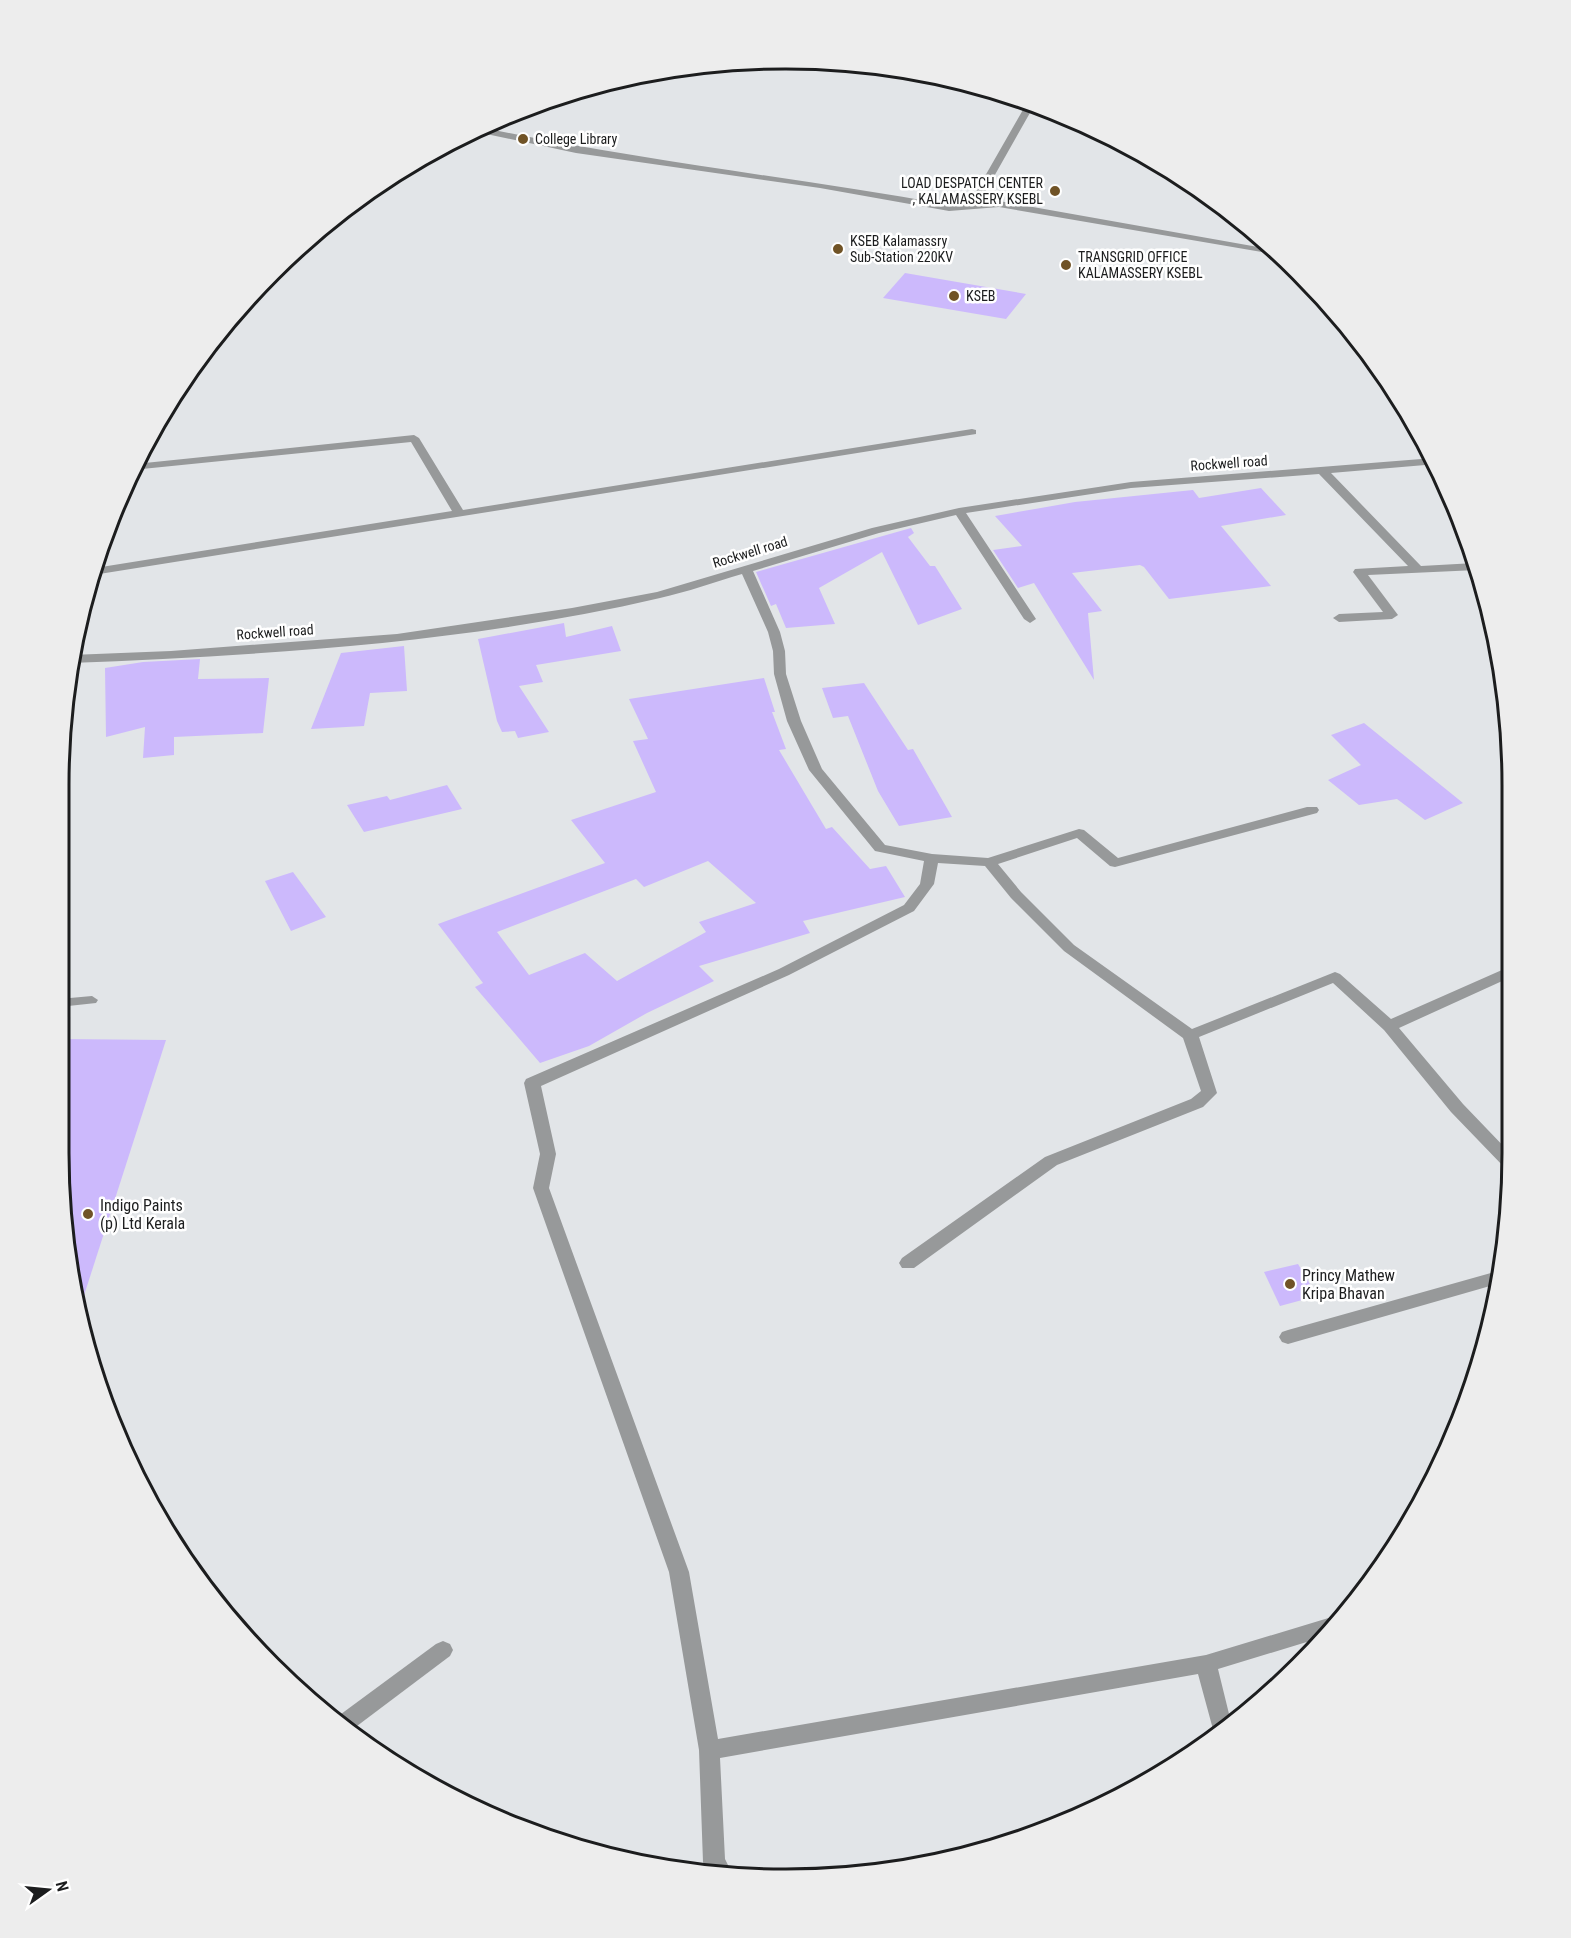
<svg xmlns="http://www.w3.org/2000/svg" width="1571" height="1938" font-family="'Roboto Condensed',sans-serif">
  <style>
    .building { fill: #ccb9fc; fill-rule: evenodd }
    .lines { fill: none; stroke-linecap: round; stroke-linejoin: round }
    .service { fill: #97999a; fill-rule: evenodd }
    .minor { fill: #97999a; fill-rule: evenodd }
    .poi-dot { fill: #705326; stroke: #fff; stroke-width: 2 }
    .labels { text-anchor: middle; stroke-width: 5; stroke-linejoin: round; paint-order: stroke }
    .far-poi-label { font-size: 14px; fill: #1c1d1e; stroke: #fff; text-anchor: start }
    .far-street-label { font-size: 14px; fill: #1c1d1e; stroke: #fff }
    .poi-label { font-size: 16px; fill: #1c1d1e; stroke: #fff; text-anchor: start }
    .rim { fill: none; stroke: #1c1d1e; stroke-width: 3 }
  </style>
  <rect width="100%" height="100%" fill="#e2e5e8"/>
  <!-- building -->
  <g class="building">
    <path d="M905,273L1026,294L1006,319L883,298Z"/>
    <path d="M1261,488L1286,515L1221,526L1271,586L1169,599L1144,567L1140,565L1072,573L1102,611L1088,613L1094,680L1034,583L1018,588L993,550L1022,546L995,516L1075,502L1193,490L1199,498Z"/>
    <path d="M911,528L914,533L908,537L930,566H935L962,609L918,625L882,552L819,588L835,624L786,628L776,604L771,606L756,572Z"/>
    <path d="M564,623L566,637L612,626L621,651L536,665L543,682L519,686L549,732L518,738L515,731L502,732L497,721L478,639Z"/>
    <path d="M404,646L407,691L370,693L364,726L311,729L341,653Z"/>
    <path d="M200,659L198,679L269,678L263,733L174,737V755L143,758L145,727L106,737L105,668L143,662Z"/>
    <path d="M764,678L775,712H772L786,749L779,750L826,829L832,827L870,869L886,866L905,897L803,921L810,933L699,966L714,981L647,1013L589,1046L540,1063L475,987L483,983L438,924L605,863L571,820L656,792L633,741L648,739L629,699ZM708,861L756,903L699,922L706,932L617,981L585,953L529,975L497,932L636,879L644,887Z"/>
    <path d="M864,683L908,750L913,749L952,817L899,826L878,791L848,716L833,718L822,688Z"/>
    <path d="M1364,723L1463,803L1425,820L1397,799L1359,805L1328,780L1361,765L1331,735Z"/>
    <path d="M447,785L462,809L364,832L347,805L387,796L390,800Z"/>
    <path d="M293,872L326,917L291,931L265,881Z"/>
    <path d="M59,1039L166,1040L79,1311L58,1152Z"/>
    <path d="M1298,1264L1317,1296L1280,1306L1264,1272Z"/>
  </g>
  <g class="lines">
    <!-- service -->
    <path class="service" d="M92,996L98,1000L96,1003L59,1007V999Z"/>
    <!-- minor -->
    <g class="minor">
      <path d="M1028,101L1035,104L979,203L999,201L1275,250L1280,255L999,207L949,211L820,188L576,153L472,131L480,127C635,160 793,177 949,205L969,204Z"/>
      <path d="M972,429L976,430V434L93,575L95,568L452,511L411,442L132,470L135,464L414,435L419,438L463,510Z"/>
      <path d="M1434,458L1437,464L1331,473L1421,566L1475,563L1477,570L1368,575L1398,615L1392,619L1339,622L1333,618L1339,614L1383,612L1353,572L1355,569L1408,566L1319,474L1131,488L966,513L1036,619L1030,623L1024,619L956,515L879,533L753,571L780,632L785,651L786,674L801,721L822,769L885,845L932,854L988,858L1079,829L1084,830L1118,858L1307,807H1317L1319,810L1317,813L1115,867L1110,866L1077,838L998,864L1021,892L1074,945L1192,1029L1335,972L1340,974L1391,1019L1511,966V977L1399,1028L1463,1104L1511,1154V1170L1505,1168L1451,1112L1384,1030L1333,983L1199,1037L1217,1093L1203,1107L1057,1165L914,1268H902L899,1263L902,1258L1045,1157L1191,1099L1201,1091L1183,1038L1064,951L1011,898L985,866L938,863L934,884L914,911L789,975L541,1086L556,1154L549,1188L689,1572L718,1739L1206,1655L1335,1616L1340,1618L1323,1637L1218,1669L1231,1722L1214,1733L1198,1674L720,1758L725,1859L731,1871L706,1869L703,1862L699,1750L669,1572L533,1188L540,1154L524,1083L526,1079L779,969L904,905L920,884L924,861L875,851L809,770L787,721L774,674L773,651L768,632L742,574C715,582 687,592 660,598C467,643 267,655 70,663L71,655L171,651L397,634L572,608L657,592L872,528L959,508L1131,482Z"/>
      <path d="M1498,1271L1497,1284L1288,1344L1282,1342L1279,1337L1282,1332L1288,1330Z"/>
      <path d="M443,1641L450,1644L453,1650L450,1656L353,1729L337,1717L436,1644Z"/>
    </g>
  </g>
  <!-- markers -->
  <g class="poi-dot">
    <circle cx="523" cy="139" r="6"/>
    <circle cx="1055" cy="191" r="6"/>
    <circle cx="838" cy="249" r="6"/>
    <circle cx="1066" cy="265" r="6"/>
    <circle cx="954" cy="296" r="6"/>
    <circle cx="88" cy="1214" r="6"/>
    <circle cx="1290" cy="1284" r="6"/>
  </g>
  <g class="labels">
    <!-- far-poi labels -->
    <g class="far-poi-label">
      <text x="535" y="144">College Library</text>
      <text x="1043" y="188" text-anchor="end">LOAD DESPATCH CENTER<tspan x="1043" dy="16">, KALAMASSERY KSEBL</tspan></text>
      <text x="850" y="246">KSEB Kalamassry<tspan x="850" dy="16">Sub-Station 220KV</tspan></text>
      <text x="1078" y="262">TRANSGRID OFFICE<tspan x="1078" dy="16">KALAMASSERY KSEBL</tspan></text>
      <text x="966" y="301">KSEB</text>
    </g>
    <!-- far-street labels -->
    <g class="far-street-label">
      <text transform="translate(1229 463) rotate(-4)" y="5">Rockwell road</text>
      <text transform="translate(750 552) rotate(-17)" y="5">Rockwell road</text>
      <text transform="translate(275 632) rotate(-4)" y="5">Rockwell road</text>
    </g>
    <!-- poi labels -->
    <g class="poi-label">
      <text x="100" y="1211">Indigo Paints<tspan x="100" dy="18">(p) Ltd Kerala</tspan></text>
      <text x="1302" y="1281">Princy Mathew<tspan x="1302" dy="18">Kripa Bhavan</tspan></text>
    </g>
  </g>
  <!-- crop -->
  <path d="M0 0H1571V1938H0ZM785 69H786A716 716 0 0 1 1502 785V1153A716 716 0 0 1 786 1869H785A716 716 0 0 1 69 1153V785A716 716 0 0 1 785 69Z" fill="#ededed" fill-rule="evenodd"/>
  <path class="rim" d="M785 69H786A716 716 0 0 1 1502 785V1153A716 716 0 0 1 786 1869H785A716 716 0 0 1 69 1153V785A716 716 0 0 1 785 69Z"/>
  <!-- north arrow -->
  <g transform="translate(48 1890) rotate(75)" stroke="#ffffff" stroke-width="4.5" paint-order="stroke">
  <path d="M0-4.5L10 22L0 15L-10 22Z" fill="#1c1d1e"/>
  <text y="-9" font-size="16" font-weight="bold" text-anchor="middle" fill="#1c1d1e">N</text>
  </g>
</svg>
